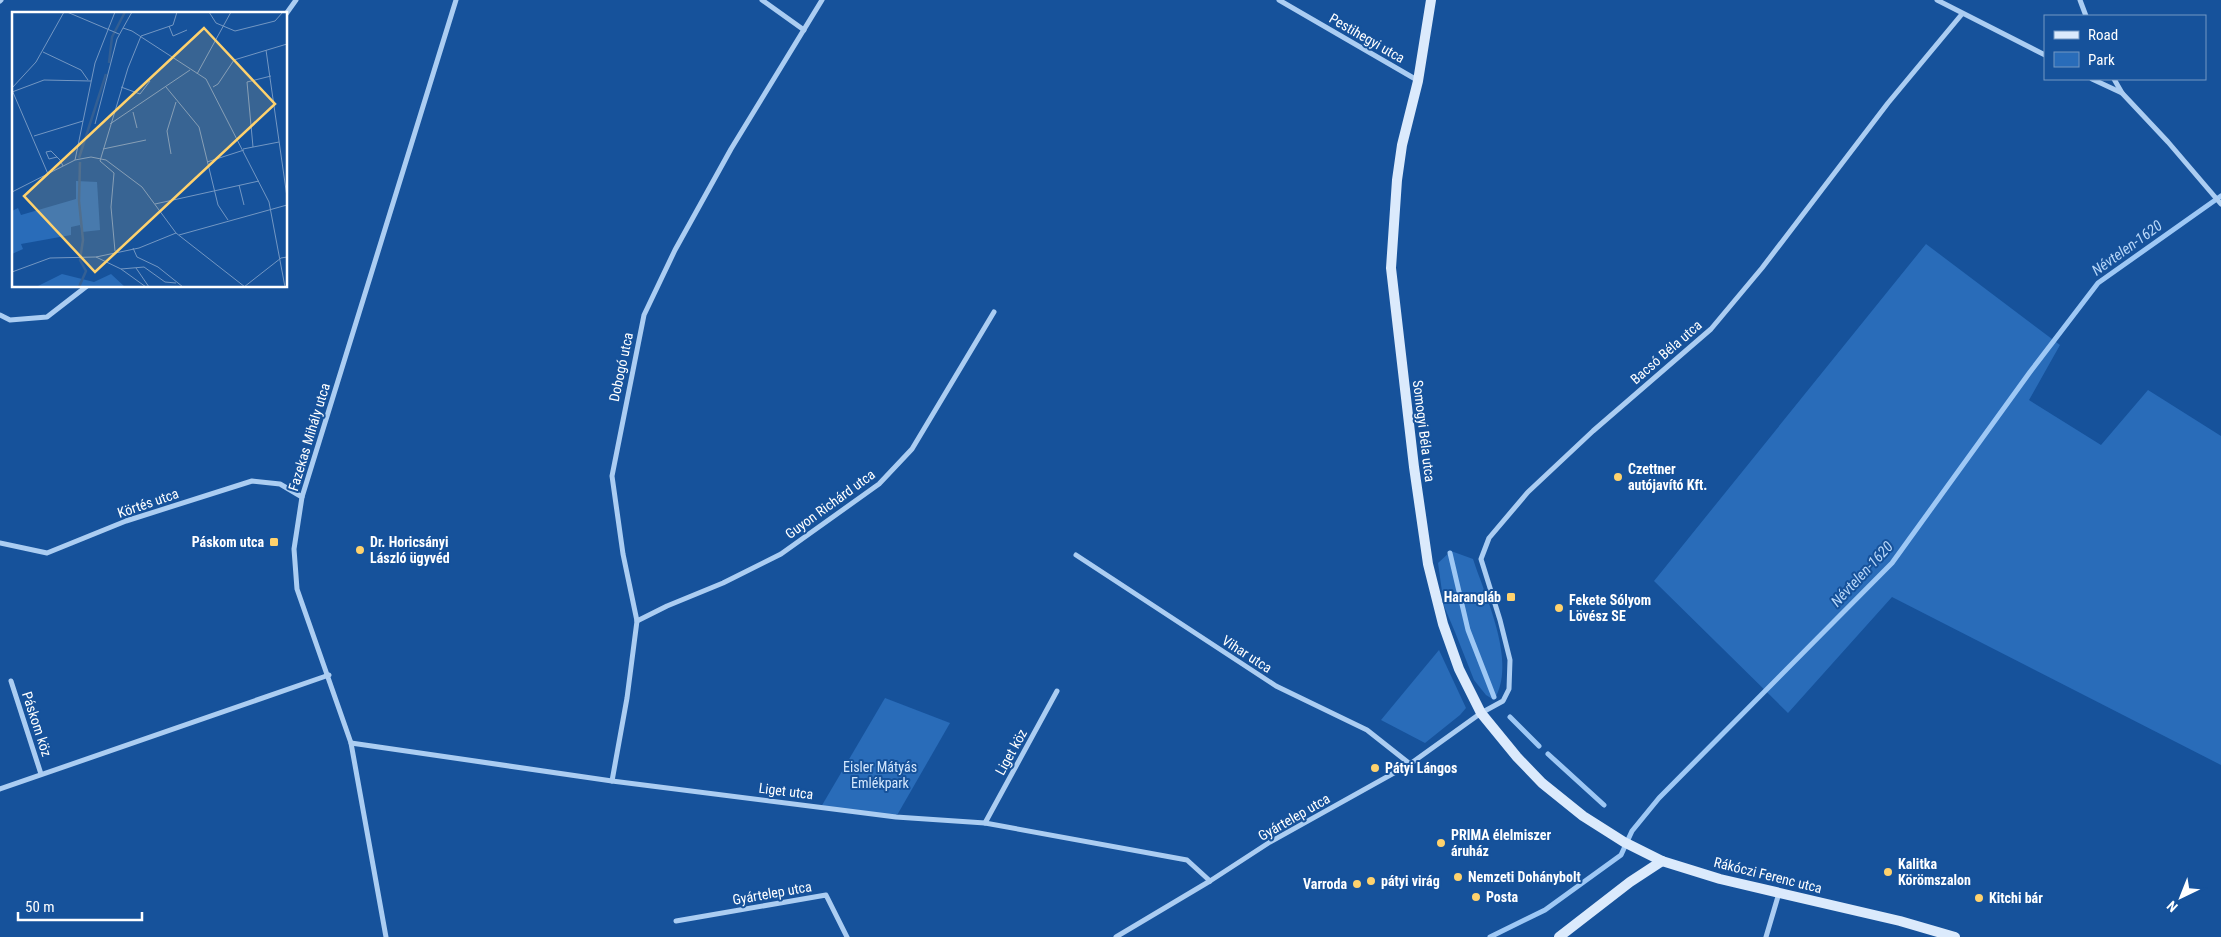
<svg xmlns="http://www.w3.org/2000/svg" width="2221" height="937" font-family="'Roboto Condensed',sans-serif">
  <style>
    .green { fill: #296cb9 }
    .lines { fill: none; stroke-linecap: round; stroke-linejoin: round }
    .stream { stroke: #9ec8f5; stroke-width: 5 }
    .street { stroke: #abcdf2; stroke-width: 5 }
    .secondary { stroke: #dbeafc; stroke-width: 10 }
    .poi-dot { fill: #ffd26d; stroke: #16529b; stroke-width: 2 }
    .labels { text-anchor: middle; stroke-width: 4; stroke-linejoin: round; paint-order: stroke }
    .street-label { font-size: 14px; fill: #fff; stroke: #16529b }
    .poi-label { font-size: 14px; font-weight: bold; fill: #fff; stroke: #16529b; text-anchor: start }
    .park-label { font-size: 14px; fill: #d3e7fd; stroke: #16529b }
    .water-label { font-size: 15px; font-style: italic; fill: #b8d7f9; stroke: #16529b }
    .inset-river { fill: none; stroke: #335f94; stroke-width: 2.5 }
    .inset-road { fill: none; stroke: #7397c3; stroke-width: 1 }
    .view { fill: #ffd26d; fill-opacity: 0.15; stroke: #ffd26d; stroke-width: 2.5 }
    .inset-edge { fill: none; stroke: #fff; stroke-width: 2.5 }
  </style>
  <rect width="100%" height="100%" fill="#16529b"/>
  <!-- green -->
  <g class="green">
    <path d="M1926,244L2060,345L2029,400L2101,445L2148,390L2221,436V765L1892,597L1788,713L1654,581Z"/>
    <path d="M1451,551L1473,559C1485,596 1518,663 1494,700L1486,695L1474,680L1455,632L1444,606L1438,563Z"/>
    <path d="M1439,650L1466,708L1460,715L1425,743L1381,720Z"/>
    <path d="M885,698L950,723L896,817L821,807Z"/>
  </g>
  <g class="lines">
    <!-- stream -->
    <g class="stream">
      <path d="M1450,553L1468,630L1494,697"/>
      <path d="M1510,717L1539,746"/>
      <path d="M1548,754L1604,805"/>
      <path d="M1490,937L1545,910L1621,855L1632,831L1659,798L1892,563L2030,372L2098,283L2221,196"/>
    </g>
    <!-- street -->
    <g class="street">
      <path d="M762,0L804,30"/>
      <path d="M1279,0L1417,80"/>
      <path d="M1937,0L2045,55"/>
      <path d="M2080,0L2086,16"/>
      <path d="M0,1L1,0"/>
      <path d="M286,14L296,0"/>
      <path d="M2092,79L2122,93L2168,142L2221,204"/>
      <path d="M2114,79L2122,93"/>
      <path d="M0,315L10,320L47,317L87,286"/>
      <path d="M0,543L47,553L126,521L252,481L280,484L302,497"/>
      <path d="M1076,555L1276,686L1367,730L1410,764"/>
      <path d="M637,621L667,606L723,583L781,554L879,484L912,449L994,312"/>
      <path d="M11,681L41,774"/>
      <path d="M351,743L612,781L896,817L985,823L1187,860L1210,881"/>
      <path d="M612,781L627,698L637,621L623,554L612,476L644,315L675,250L731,149L822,0"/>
      <path d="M0,789L329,675"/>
      <path d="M985,823L1057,691"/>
      <path d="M676,921L826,895L847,937"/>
      <path d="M386,937L351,743L297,589L294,549L302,497L456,0"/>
      <path d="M1116,937L1210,881L1270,842L1410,764L1481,713L1503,701L1509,689L1510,660L1500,620L1481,559L1489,538L1528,492L1593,431L1711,329L1762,268L1888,103L1962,14"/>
      <path d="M1766,937L1779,893"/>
    </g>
    <!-- secondary -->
    <g class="secondary">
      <path d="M1431,0L1418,81L1402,145L1397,180L1391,268L1414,467L1428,564L1443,624L1459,669L1481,713L1517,757L1542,783L1583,816L1624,842L1662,861L1720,879L1900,921L1955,937"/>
      <path d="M1559,937L1630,882L1662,861"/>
    </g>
  </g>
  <!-- markers -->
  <g class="poi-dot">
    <circle cx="1618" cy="477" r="5"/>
    <rect x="269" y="537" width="10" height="10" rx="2.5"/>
    <circle cx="360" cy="550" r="5"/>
    <rect x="1506" y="592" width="10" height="10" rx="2.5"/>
    <circle cx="1559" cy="608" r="5"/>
    <circle cx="1375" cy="768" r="5"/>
    <circle cx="1441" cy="843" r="5"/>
    <circle cx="1888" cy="872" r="5"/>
    <circle cx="1458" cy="877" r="5"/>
    <circle cx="1371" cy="881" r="5"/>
    <circle cx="1357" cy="884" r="5"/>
    <circle cx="1476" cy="897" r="5"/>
    <circle cx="1979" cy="898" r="5"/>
  </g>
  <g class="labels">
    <!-- street labels -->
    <g class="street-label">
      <text transform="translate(1367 38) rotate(30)" y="5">Pestihegyi utca</text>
      <text transform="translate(1666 352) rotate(-41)" y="5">Bacsó Béla utca</text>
      <text transform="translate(621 367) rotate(-78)" y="5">Dobogó utca</text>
      <text transform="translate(1424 431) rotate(83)" y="5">Somogyi Béla utca</text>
      <text transform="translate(309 437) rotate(-73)" y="5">Fazekas Mihály utca</text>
      <text transform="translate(148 503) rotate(-19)" y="5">Körtés utca</text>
      <text transform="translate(830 504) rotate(-36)" y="5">Guyon Richárd utca</text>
      <text transform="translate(1247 654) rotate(33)" y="5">Vihar utca</text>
      <text transform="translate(37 724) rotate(72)" y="5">Páskom köz</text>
      <text transform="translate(1011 752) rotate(-61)" y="5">Liget köz</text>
      <text transform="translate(786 791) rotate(7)" y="5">Liget utca</text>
      <text transform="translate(1294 817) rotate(-30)" y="5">Gyártelep utca</text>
      <text transform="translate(1768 875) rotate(14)" y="5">Rákóczi Ferenc utca</text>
      <text transform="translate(772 893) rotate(-10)" y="5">Gyártelep utca</text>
    </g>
    <!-- poi labels -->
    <g class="poi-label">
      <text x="1628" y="474">Czettner<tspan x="1628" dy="16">autójavító Kft.</tspan></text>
      <text x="264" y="547" text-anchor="end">Páskom utca</text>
      <text x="370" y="547">Dr. Horicsányi<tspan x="370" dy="16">László ügyvéd</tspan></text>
      <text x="1501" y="602" text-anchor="end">Harangláb</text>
      <text x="1569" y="605">Fekete Sólyom<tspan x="1569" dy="16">Lövész SE</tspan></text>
      <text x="1385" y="773">Pátyi Lángos</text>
      <text x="1451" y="840">PRIMA élelmiszer<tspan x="1451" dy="16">áruház</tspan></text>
      <text x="1898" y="869">Kalitka<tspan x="1898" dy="16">Körömszalon</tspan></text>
      <text x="1468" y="882">Nemzeti Dohánybolt</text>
      <text x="1381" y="886">pátyi virág</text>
      <text x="1347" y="889" text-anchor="end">Varroda</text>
      <text x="1486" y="902">Posta</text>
      <text x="1989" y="903">Kitchi bár</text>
    </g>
    <!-- park labels -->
    <g class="park-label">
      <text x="880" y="772">Eisler Mátyás<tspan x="880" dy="16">Emlékpark</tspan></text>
    </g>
    <!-- water labels -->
    <g class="water-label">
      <text transform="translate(2127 248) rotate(-36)" y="5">Névtelen-1620</text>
      <text transform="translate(1862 574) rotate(-47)" y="5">Névtelen-1620</text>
    </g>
  </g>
  <!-- overview -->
  <g transform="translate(12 12)">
    <rect width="275" height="275" fill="#16529b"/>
    <path d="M64,169L85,170L88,218L70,220L68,213L59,215V223L9,232L11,237L0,242V199L6,196L9,203L64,187ZM50,262L82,270L99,262L113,275H24Z" fill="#296cb9"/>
    <path class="inset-river" d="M97,51L100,25L113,0M67,146L94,62M67,275L74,259L68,248L71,228L67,189L68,150"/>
    <path class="inset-road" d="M55,0L107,22M197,0L204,11L223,19L263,9L271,0M157,14L161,24L175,18M111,16L120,0M129,24L161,13L165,0M254,38L275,185M31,40L69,58L76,68M185,62L219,0M109,75L128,82L138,69M154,75L187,115L206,193L216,208M201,75L206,72L222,48L275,32M0,76L24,50L52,0M0,78L36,162M0,80L32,68L79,69M121,100L125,116M83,112L105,27L111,16L120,19L194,67L257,190L273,275M98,112L178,58M22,124L71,109M241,135L235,70L259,64M91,137L134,128M231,137L267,130M159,142L155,119L164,90M45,145L37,147L34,140L39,139L48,148L51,154M63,148L83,51L103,0M195,150L232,138M227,173L232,193M0,180L63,148L79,145L94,148L130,175L164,221L233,275M143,192L247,169M167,223L275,193M121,236L125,245L146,255L171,275M103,239L99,195L102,161L88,149L116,56L129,24M84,245L109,257L134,275M124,256L137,275M109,257L132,255L153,270L164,271M0,260L38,246L84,245L127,236L164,221M232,275L269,246L275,245"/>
    <path class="view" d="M192,16L263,92L83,260L12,184Z"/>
    <rect width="275" height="275" class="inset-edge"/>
  </g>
  <!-- legend -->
  <rect x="2044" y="15" width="162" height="65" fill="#16529b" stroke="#7397c3"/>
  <rect x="2054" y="31" width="25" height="8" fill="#dbeafc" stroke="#7397c3"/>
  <text x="2088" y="40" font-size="15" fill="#ffffff">Road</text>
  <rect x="2054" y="52" width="25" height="15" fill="#296cb9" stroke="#7397c3"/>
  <text x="2088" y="65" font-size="15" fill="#ffffff">Park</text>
  <!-- north arrow -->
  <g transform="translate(2181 897) rotate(223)" stroke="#16529b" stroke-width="4" paint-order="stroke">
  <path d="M0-4L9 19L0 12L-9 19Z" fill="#ffffff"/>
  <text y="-8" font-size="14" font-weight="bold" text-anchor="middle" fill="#ffffff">N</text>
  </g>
  <!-- scale -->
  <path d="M18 912v8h124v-8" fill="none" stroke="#ffffff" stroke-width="2.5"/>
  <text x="25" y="912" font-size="15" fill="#ffffff" stroke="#16529b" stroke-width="4" paint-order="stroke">50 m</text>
</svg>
